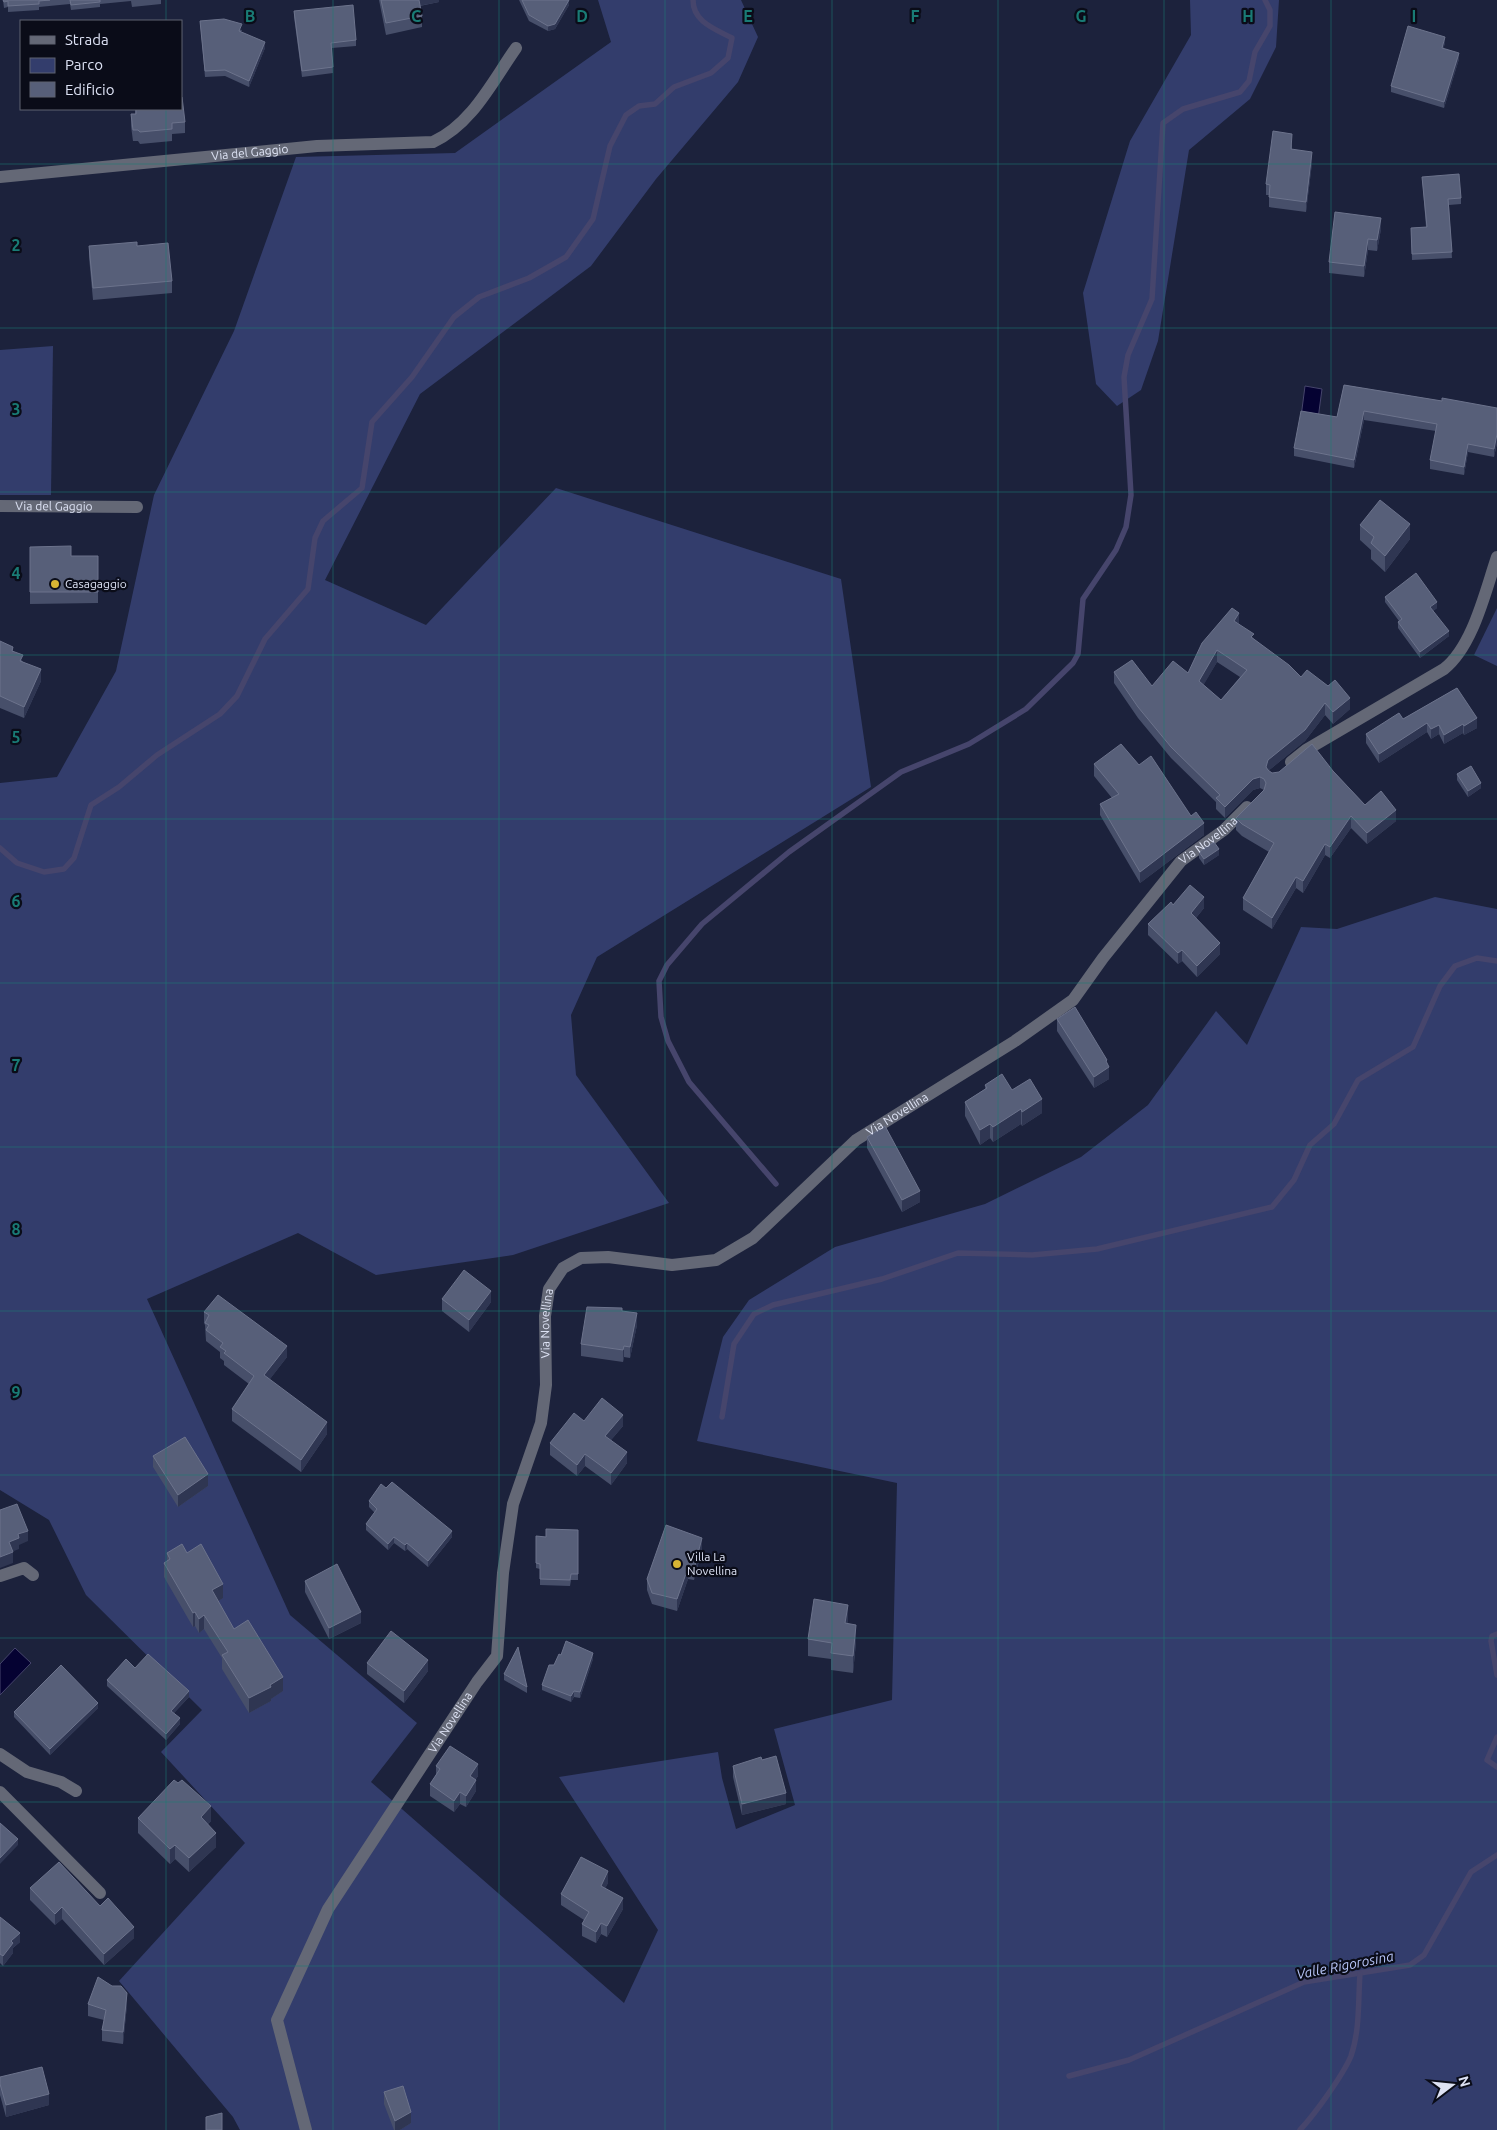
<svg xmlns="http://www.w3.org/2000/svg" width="1497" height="2130" font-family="Ubuntu,sans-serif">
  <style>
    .green { fill: #333d6c }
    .water { fill: #050232; stroke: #46456c }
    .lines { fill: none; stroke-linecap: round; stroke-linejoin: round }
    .stream { stroke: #46456c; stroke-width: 5.5 }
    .minor { stroke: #646876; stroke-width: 12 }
    .wall { fill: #474f6a; fill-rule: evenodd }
    .shaded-wall { fill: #2f3652 }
    .building { fill: #575f79; stroke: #6c738c; fill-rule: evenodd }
    .grid { fill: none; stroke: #197b75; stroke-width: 1; stroke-opacity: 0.55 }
    .poi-dot { fill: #d7b434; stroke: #0a0c18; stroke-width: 2 }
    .labels { text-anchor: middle; stroke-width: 4.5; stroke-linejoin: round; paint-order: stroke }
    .street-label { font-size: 12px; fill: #dde2f4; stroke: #0a0c18 }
    .poi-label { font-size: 12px; fill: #dde2f4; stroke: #0a0c18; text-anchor: start }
    .water-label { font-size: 14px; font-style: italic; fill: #b7c5f8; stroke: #0a0c18 }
    .grid-label { font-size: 16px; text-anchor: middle; font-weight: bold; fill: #197b75; stroke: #0a0c18; stroke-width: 4.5; stroke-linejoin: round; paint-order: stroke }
  </style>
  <rect width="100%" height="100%" fill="#1c223c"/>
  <!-- green -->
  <g class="green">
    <path d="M598,0H741L758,37L738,82L656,179L591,266L420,394L325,580L426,625L556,488L841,579L871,787L597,957L571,1015L576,1075L669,1203L513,1255L376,1275L298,1233L147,1299L290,1615L417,1723L371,1782L624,2003L658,1930L559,1777L718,1752L722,1778L736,1829L795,1805L774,1729L892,1700L897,1483L697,1441L723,1337L749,1300L835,1247L985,1204L1081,1157L1148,1105L1216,1011L1247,1045L1301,927L1337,929L1435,897L1497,909V2130H240L233,2117L119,1981L245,1843L161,1752L202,1710L86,1595L49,1520L0,1490V783L57,777L116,671L154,495L234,331L296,157L455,153L611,42Z"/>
    <path d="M1190,0H1279L1276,47L1250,99L1189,150L1158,341L1141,390L1117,406L1096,384L1083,293L1130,141L1191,35Z"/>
    <path d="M53,346L51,495H0V350Z"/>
    <path d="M1497,608V666L1474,655Z"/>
  </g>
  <!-- water -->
  <g class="water">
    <path d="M1305,386L1322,389L1318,419L1301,417Z"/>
    <path d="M15,1648L31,1663L0,1695V1664Z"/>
  </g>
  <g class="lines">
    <!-- stream -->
    <g class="stream">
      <path d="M0,848L17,863L44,872L64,869L74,858L91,805L119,787L157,755L220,714L237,696L265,639L308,589L315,538L323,521L362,488L372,422L412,377L454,317L479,297L529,278L566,257L593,219L610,146L626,115L639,106L655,104L674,87L711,73L728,58L732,38C715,29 693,22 693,0"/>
      <path d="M776,1184L689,1082L668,1041L661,1017L659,981L667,965L702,924L789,852L901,772L969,744L1026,709L1073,663L1078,654L1083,599L1116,550L1126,527L1131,495L1124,377L1128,355L1152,299L1163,123L1183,109L1240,92L1249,81L1255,52L1270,26V10L1265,0"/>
      <path d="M722,1417L734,1344L754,1314L773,1305L882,1279L958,1253L1032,1255L1097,1249L1272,1207L1294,1180L1310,1145L1334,1124L1358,1080L1413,1047L1440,986L1455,966L1477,958L1497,961"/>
      <path d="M1497,1634L1492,1636L1491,1641L1497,1675"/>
      <path d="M1497,1737L1487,1760L1497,1767"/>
      <path d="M1069,2076L1129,2060L1304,1982L1410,1965L1424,1955L1471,1872L1497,1855"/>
      <path d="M1300,2130C1315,2114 1343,2075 1351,2056C1360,2030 1358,2001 1360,1974"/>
    </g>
    <!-- minor -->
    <g class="minor">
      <path id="s1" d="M0,177L317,146L433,142C472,124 492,82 516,48"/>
      <path id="s2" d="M0,506L137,507"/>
      <path d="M1291,762L1306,750L1444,669C1473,646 1485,592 1497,557"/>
      <path d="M0,1576L24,1568L33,1575"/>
      <path d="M0,1754L27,1772L61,1782L76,1791"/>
      <path d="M0,1792L100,1893"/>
      <path id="s3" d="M306,2130L277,2020L328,1909L477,1682L497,1656L503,1573L513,1504L541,1423L546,1385L545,1316L549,1289L563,1268L581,1258L608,1257L672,1265L716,1260L753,1238L856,1140L1015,1041L1073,1000L1103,958L1181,861L1224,830L1247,807"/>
    </g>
  </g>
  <!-- wall -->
  <g class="wall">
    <path d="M3,0H161V4L132,7L131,1L100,4V7L71,10L70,4L39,7V10L8,12V7L4,8Z"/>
    <path d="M379,0H439V2L420,6L422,16V27L386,35Z"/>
    <path d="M519,0H569V5L555,29L548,31L529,21Z"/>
    <path d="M294,11L356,40V46L332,48L333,73L302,77L294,17Z"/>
    <path d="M200,21L242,30L241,32L265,48L249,87L225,76L205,77Z"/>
    <path d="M1445,43L1443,49L1459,59L1444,108L1391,92V86Z"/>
    <path d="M135,109H181L185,122V133L172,134V141L140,144L138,141H133L131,126V114H135Z"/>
    <path d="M1292,144V149L1312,163L1306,212L1269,207V195H1266V184Z"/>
    <path d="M1422,177L1461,198V204L1449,205L1452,258L1412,260L1411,228L1426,227Z"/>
    <path d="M1381,229L1377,251L1368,250L1364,277L1329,273V262Z"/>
    <path d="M89,246H137L172,281V293L93,300L89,257Z"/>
    <path d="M1344,385L1442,401L1497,408V443L1494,457L1468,452L1464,475L1430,469V460L1436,431L1364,420L1354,468L1294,456V448L1337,417Z"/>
    <path d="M1360,525L1410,539L1385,572L1371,559V550L1360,540Z"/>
    <path d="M30,547L71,556H98V603L30,604Z"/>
    <path d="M1385,597L1437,608L1433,611L1449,636L1420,658L1398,628V622L1399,621L1385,602Z"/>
    <path d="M1239,624L1254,639L1301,677L1350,709L1333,724L1325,715L1305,741L1268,771L1272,773L1333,771L1365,805L1396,821L1367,844L1351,828L1330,858L1325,855L1303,893L1296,888L1272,929L1243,910V898L1269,852L1242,836L1236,830V818L1264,790L1260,788L1253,790L1225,818L1216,809V802L1171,758L1138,718L1114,683V672L1152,686L1188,673ZM1217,662L1240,677L1221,700L1203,685Z"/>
    <path d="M0,641L13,651L41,681L24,718L0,708Z"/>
    <path d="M1457,688L1477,728L1464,735L1463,733L1444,744L1439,734L1431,739L1427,732L1379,763L1366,743V734L1403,719Z"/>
    <path d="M1094,764L1139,765L1191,816L1204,835L1140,883L1100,815V804L1112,798L1094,776Z"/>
    <path d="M1457,774L1481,788L1468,797L1457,780Z"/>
    <path d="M1199,852L1219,855L1204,865L1199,858Z"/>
    <path d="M1173,905L1204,908L1196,918L1220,954L1197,977L1182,961L1178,964L1148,935V924Z"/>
    <path d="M1057,1019L1107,1065L1109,1079L1094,1088L1057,1031Z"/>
    <path d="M985,1085L1012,1090L1042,1113L1022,1126L1021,1124L993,1142L990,1138L980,1145L965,1116V1102L985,1089Z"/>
    <path d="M867,1137L920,1202L902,1212L867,1148Z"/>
    <path d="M442,1299L491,1302L469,1332L442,1311Z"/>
    <path d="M622,1311L637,1325L630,1358L624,1357L623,1362L581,1356V1344Z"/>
    <path d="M204,1312L287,1357L269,1380L327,1434L301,1472L232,1421V1409L249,1384L224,1365V1361L220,1358V1352L206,1341L205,1325L204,1323Z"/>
    <path d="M584,1421L623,1426L611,1440L627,1463L611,1485L585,1466L577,1476L550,1455V1443Z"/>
    <path d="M153,1456L208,1486L178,1507L153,1467Z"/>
    <path d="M369,1501L452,1537L428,1567L407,1549L405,1551L394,1543L388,1550L366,1530V1524L375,1513L369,1507Z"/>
    <path d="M578,1530V1580H571L570,1586L540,1585V1569L536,1568V1536L546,1537Z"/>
    <path d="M702,1549L694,1580L688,1579L677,1611L652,1604L647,1590V1579Z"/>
    <path d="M167,1553H187L223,1598L218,1601L234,1629L283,1691L271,1699V1701L249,1713L222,1669V1658L204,1629L199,1633L195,1626L193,1627L164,1577V1563L167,1561Z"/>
    <path d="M305,1581L361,1623L329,1639L305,1592Z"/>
    <path d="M848,1624L856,1642L853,1673L831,1670V1659L808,1656V1639Z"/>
    <path d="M593,1659L580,1698L574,1697L571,1702L542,1690V1685L554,1665Z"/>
    <path d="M367,1663L428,1671L404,1703L367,1674Z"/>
    <path d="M135,1668L189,1697L174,1713L180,1724L166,1740L107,1686V1680Z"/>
    <path d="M504,1674L527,1687V1693L504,1680Z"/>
    <path d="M98,1708L50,1755L14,1717V1712Z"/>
    <path d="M436,1766L478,1776L476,1779V1791L466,1807L460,1804L454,1812L430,1796V1784L436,1775Z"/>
    <path d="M733,1766L786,1804L742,1815L733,1777Z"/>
    <path d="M138,1818L211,1821L208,1824L216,1847L189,1872L175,1859L170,1864L138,1833Z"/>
    <path d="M608,1883L605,1888L623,1909L607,1937L601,1934L596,1943L582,1936V1924L584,1920L561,1905V1894Z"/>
    <path d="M30,1888L100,1906L134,1938L104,1965L62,1919L55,1925L30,1900Z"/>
    <path d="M0,1917L20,1942L13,1948V1953L3,1966L0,1963Z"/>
    <path d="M112,1986L127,2005L123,2044L102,2041V2030L104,2020L88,2016V2004Z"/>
    <path d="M0,2077L49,2105L6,2117L0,2095Z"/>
    <path d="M384,2092L411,2123L400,2130H394L384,2104Z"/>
  </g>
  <!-- shaded-wall -->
  <g class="shaded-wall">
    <path d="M418,0H439V2L418,6Z"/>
    <path d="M569,0V5L555,29L548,31V26Z"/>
    <path d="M1445,37V43L1442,54V48Z"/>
    <path d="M265,42V48L249,87V81Z"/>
    <path d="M1459,53V59L1444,108V102Z"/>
    <path d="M1312,152V163L1306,212V202Z"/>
    <path d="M1381,218V229L1377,251V240Z"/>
    <path d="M1368,239V250L1364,277V266Z"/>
    <path d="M1364,411V420L1354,468V460Z"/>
    <path d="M1497,434V443L1494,457V449Z"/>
    <path d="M1468,444V452L1464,475V467Z"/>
    <path d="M1410,524V539L1385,572V556Z"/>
    <path d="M1437,602V608L1430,613V607Z"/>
    <path d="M1239,613V624L1234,621Z"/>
    <path d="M1449,631V636L1420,658V652Z"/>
    <path d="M1217,650V662L1199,693V681Z"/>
    <path d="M41,669V681L24,718V707Z"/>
    <path d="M1350,698V709L1333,724V712Z"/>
    <path d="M1325,703V715L1305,741L1268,771L1266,778V767L1268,760Z"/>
    <path d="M1477,718V728L1464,735V726Z"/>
    <path d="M1427,723V732L1379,763V754Z"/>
    <path d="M1463,724V733L1444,744V735Z"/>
    <path d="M1439,725V734L1431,739V729Z"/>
    <path d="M1260,777V788L1253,790L1225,818V807L1253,779Z"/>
    <path d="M1481,783V788L1468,797V791Z"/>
    <path d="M1396,810V821L1367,844V833Z"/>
    <path d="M1351,816V828L1330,858V847Z"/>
    <path d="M1204,823V835L1140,883V872Z"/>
    <path d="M1325,844V855L1303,893V881Z"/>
    <path d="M1219,849V855L1204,865V859Z"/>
    <path d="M1296,877V888L1272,929V918Z"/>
    <path d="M1204,897V908L1191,924V913Z"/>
    <path d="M1220,943V954L1197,977V966Z"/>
    <path d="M1182,950V961L1178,964V953Z"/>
    <path d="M1107,1060V1068L1109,1067V1079L1094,1088V1077L1106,1061Z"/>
    <path d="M1042,1099V1113L1022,1126V1112Z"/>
    <path d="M1021,1109V1124L993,1142V1127Z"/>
    <path d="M990,1124V1138L980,1145V1130Z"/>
    <path d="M920,1191V1202L902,1212V1200Z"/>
    <path d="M491,1291V1302L469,1332V1320Z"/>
    <path d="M637,1313V1325L630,1358V1347Z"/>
    <path d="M287,1346V1357L264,1387V1375Z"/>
    <path d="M624,1346V1357L623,1362V1350Z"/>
    <path d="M623,1415V1426L605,1447V1436Z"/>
    <path d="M327,1422V1434L301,1472V1460Z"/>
    <path d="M627,1452V1463L611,1485V1473Z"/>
    <path d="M585,1454V1466L577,1476V1465Z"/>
    <path d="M208,1474V1486L178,1507V1495Z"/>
    <path d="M28,1531V1541L19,1545V1549L9,1553V1542L18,1534Z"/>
    <path d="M452,1531V1537L428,1567V1561Z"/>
    <path d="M394,1537V1543L388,1550V1544Z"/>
    <path d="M702,1538V1549L694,1580V1569Z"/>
    <path d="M407,1543V1549L405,1551V1545Z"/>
    <path d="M13,1552V1563L0,1568V1557Z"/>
    <path d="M688,1568V1579L677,1611V1599Z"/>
    <path d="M223,1584V1598L212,1605V1590Z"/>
    <path d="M848,1605V1622L845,1640V1623Z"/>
    <path d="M195,1612V1626L193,1627V1613Z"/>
    <path d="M361,1612V1623L329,1639V1628Z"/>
    <path d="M204,1615V1629L199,1633V1619Z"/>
    <path d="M856,1625V1642L853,1673V1656Z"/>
    <path d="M593,1653V1659L580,1698V1692Z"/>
    <path d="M428,1660V1671L404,1703V1691Z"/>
    <path d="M283,1677V1691L271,1699V1701L249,1713V1698Z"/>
    <path d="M189,1691V1697L171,1716V1711Z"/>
    <path d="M574,1691V1697L571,1702V1696Z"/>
    <path d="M98,1703V1708L50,1755V1749Z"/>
    <path d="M180,1718V1724L166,1740V1734Z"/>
    <path d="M478,1764V1776L470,1787V1776Z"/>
    <path d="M476,1780V1791L466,1807V1796Z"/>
    <path d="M460,1792V1804L454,1812V1801Z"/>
    <path d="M786,1793V1804L742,1815V1804Z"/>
    <path d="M211,1806V1821L201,1831V1817Z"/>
    <path d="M216,1833V1847L189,1872V1858Z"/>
    <path d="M18,1839V1845L0,1864V1858Z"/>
    <path d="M175,1845V1859L170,1864V1849Z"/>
    <path d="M608,1871V1883L601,1897V1886Z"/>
    <path d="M623,1898V1909L607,1937V1926Z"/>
    <path d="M62,1907V1919L55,1925V1914Z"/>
    <path d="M601,1923V1934L596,1943V1932Z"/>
    <path d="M134,1927V1938L104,1965V1954Z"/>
    <path d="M20,1933V1942L13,1948V1953L3,1966V1956L11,1941Z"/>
    <path d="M127,1993V2005L123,2044V2032Z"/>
    <path d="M49,2094V2105L6,2117V2105Z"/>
    <path d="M411,2112V2123L400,2130H395V2121Z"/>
  </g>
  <!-- building -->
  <g class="building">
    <path d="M3,0H50L39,1V4L8,6V1L4,2Z"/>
    <path d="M70,0H100V2L71,5Z"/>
    <path d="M381,0H419L422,16L386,23Z"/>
    <path d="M522,0H569L555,24L548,26L529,15Z"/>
    <path d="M353,5L356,40L331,43L333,67L302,71L294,11Z"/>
    <path d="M224,19L242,24L239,31L265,42L249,81L225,70L205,71L200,21Z"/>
    <path d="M1408,26L1445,37L1442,48L1459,53L1444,102L1391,86Z"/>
    <path d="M181,97H182L185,122L172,123V129L140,132L138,130H133L131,114H136V109H181Z"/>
    <path d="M1273,131L1292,134L1291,149L1312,152L1306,202L1269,197L1270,185L1266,184Z"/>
    <path d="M1459,174L1461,198L1448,199L1452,252L1412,254L1411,228L1427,227L1422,177Z"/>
    <path d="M1335,212L1381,218L1377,240L1368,239L1364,266L1329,262Z"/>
    <path d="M137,242V246L168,243L172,281L93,288L89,246Z"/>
    <path d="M1344,385L1442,401V398L1497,408V434L1494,449L1468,444L1464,467L1430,460L1437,424L1364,411L1354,460L1294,448L1301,411L1337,417Z"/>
    <path d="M1380,500L1410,524L1385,556L1371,543L1374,537L1360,525Z"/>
    <path d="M71,546V556H98V592H30V547Z"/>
    <path d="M1416,573L1437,602L1430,607L1449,631L1420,652L1398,622L1402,619L1385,597Z"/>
    <path d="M1232,608L1239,613L1234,621L1254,634L1251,637L1289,665L1301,677L1307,670L1328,686L1335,680L1350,698L1333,712L1325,703L1305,730L1268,760L1266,767L1268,770L1272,773L1279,772L1312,744L1333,771L1365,805L1381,791L1396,810L1367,833L1351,816L1330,847L1325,844L1303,881L1296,877L1272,918L1243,898L1274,843L1242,824L1236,818L1264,790L1266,783L1264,779L1260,777L1253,779L1225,807L1216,798L1220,795L1171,747L1138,707L1114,672L1132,660L1152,686L1173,661L1188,673L1202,643ZM1217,650L1247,670L1221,700L1199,681Z"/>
    <path d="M0,641L13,647L12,651L23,655L20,661L41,669L24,707L0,696Z"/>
    <path d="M1457,688L1477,718L1464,726L1463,724L1444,735L1439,725L1431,729L1427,723L1379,754L1366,734L1399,713L1403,719Z"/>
    <path d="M1121,744L1139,765L1151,756L1191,816L1196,812L1204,823L1140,872L1100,804L1119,794L1094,764Z"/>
    <path d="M1471,766L1481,783L1468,791L1457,774Z"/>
    <path d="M1214,842L1219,849L1204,859L1199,852Z"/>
    <path d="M1190,885L1204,897L1191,913L1220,943L1197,966L1182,950L1178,953L1148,924L1171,902L1173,905Z"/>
    <path d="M1075,1007L1107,1060L1106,1061L1109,1067L1094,1077L1057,1019Z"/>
    <path d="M1002,1074L1012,1090L1030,1079L1042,1099L1022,1112L1021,1109L993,1127L990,1124L980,1130L965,1102L987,1088L985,1085Z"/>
    <path d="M885,1126L920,1191L902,1200L867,1137Z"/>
    <path d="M464,1270L491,1291L469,1320L442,1299Z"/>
    <path d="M218,1295L287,1346L264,1375L327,1422L301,1460L232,1409L254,1376L224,1353L226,1351L220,1347L223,1343L206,1330L209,1325L205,1323L209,1315L204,1312Z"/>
    <path d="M587,1307L622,1308V1311L637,1313L630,1347L624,1346L623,1350L581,1344Z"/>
    <path d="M602,1398L623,1415L605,1436L627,1452L611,1473L585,1454L577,1465L550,1443L574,1413L584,1421Z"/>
    <path d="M185,1437L208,1474L178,1495L153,1456Z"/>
    <path d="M392,1482L452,1531L428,1561L407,1543L405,1545L394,1537L388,1544L366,1524L377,1509L369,1501L381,1484L386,1488Z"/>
    <path d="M17,1504L28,1531L18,1534L19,1538L9,1542L13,1552L0,1557V1510Z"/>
    <path d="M666,1525L702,1538L694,1569L688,1568L677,1599L652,1593L647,1579Z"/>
    <path d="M546,1529L578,1530V1574H571L570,1580L540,1579V1564L536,1563V1536L546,1537Z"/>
    <path d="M182,1544L187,1553L201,1544L223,1584L212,1590L234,1629L248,1620L283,1677L270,1685L271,1687L249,1698L222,1655L228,1652L204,1615L199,1619L195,1612L193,1613L164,1563L170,1559L167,1553Z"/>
    <path d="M337,1564L361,1612L329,1628L305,1581Z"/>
    <path d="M814,1599L848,1605L845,1623L856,1625L853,1656L831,1653L832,1643L808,1639Z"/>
    <path d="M391,1631L428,1660L404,1691L367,1663Z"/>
    <path d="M566,1641L593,1653L580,1692L574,1691L571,1696L542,1685L549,1665H554L559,1654L561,1655Z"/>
    <path d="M518,1647L527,1687L504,1674Z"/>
    <path d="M148,1654L189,1691L171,1711L180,1718L166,1734L107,1680L126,1659L135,1668Z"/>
    <path d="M61,1665L98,1703L50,1749L14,1712Z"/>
    <path d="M450,1746L478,1764L470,1776L476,1780L466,1796L460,1792L454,1801L430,1784L440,1769L436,1766Z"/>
    <path d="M776,1756L786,1793L742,1804L733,1766L761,1757L762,1760Z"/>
    <path d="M174,1780L178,1783L182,1780L211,1806L201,1817L216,1833L189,1858L175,1845L170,1849L138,1818Z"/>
    <path d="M0,1823L18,1839L0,1858Z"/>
    <path d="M581,1857L608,1871L601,1886L623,1898L607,1926L601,1923L596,1932L582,1924L589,1912L561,1894Z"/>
    <path d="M59,1862L100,1906L108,1898L134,1927L104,1954L62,1907L55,1914L30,1888Z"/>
    <path d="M0,1917L20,1933L11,1941L13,1943L3,1956L0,1954Z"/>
    <path d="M98,1977L112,1986H121L127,1993L123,2032L102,2030L106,2010L88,2004Z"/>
    <path d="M42,2067L49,2094L6,2105L0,2084V2077Z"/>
    <path d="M403,2086L411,2112L395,2121L384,2092Z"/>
    <path d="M222,2113V2130H206V2117Z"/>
  </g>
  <!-- grid -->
  <path class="grid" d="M166,0V21M333,0V2130M499,0V2130M665,0V2130M832,0V2130M998,0V2130M1164,0V2130M1331,0V2130M166,109V2130M0,164H1497M0,328H1497M0,492H1497M0,655H1497M0,819H1497M0,983H1497M0,1147H1497M0,1311H1497M0,1475H1497M0,1638H1497M0,1802H1497M0,1966H1497"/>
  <!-- markers -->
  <g class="poi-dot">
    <circle cx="55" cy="584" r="5"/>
    <circle cx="677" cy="1564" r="5"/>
  </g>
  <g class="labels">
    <!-- street labels -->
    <g class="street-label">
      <text dy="4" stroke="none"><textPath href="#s1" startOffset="251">Via del Gaggio</textPath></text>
      <text dy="4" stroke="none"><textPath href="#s2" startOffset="54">Via del Gaggio</textPath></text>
      <text dy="4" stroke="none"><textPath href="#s3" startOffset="1749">Via Novellina</textPath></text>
      <text dy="4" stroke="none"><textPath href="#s3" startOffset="1329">Via Novellina</textPath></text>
      <text dy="4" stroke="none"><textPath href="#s3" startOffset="879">Via Novellina</textPath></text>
      <text dy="4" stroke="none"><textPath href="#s3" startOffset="459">Via Novellina</textPath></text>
    </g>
    <!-- poi labels -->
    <g class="poi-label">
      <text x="65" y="588">Casagaggio</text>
      <text x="687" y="1561">Villa La<tspan x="687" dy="14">Novellina</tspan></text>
    </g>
    <!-- water labels -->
    <g class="water-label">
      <text transform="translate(1345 1965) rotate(-11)" y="5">Valle Rigorosina</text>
    </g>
  </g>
  <g class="grid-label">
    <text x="250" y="22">B</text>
    <text x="416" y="22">C</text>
    <text x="582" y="22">D</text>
    <text x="748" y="22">E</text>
    <text x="915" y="22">F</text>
    <text x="1081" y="22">G</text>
    <text x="1248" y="22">H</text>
    <text x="1414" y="22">I</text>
    <text x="16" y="251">2</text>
    <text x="16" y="415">3</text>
    <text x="16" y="579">4</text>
    <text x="16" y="743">5</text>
    <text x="16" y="907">6</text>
    <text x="16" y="1071">7</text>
    <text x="16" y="1235">8</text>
    <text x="16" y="1398">9</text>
  </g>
  <!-- legend -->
  <rect x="20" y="20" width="162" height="90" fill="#0a0c18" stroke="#5e6270"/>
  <rect x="30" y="36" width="25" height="8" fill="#646876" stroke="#5e6270"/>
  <text x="65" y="45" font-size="15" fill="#dde2f4">Strada</text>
  <rect x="30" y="58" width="25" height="15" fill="#333d6c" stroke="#5e6270"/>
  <text x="65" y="70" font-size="15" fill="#dde2f4">Parco</text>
  <rect x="30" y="82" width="25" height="15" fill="#575f79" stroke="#5e6270"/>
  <text x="65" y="95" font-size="15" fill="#dde2f4">Edificio</text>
  <!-- north arrow -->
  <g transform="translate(1452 2085) rotate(74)" stroke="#0a0c18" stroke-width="4" paint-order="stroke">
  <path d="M0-4L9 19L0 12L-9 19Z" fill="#dde2f4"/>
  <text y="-8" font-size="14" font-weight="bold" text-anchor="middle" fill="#dde2f4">N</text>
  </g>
</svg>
